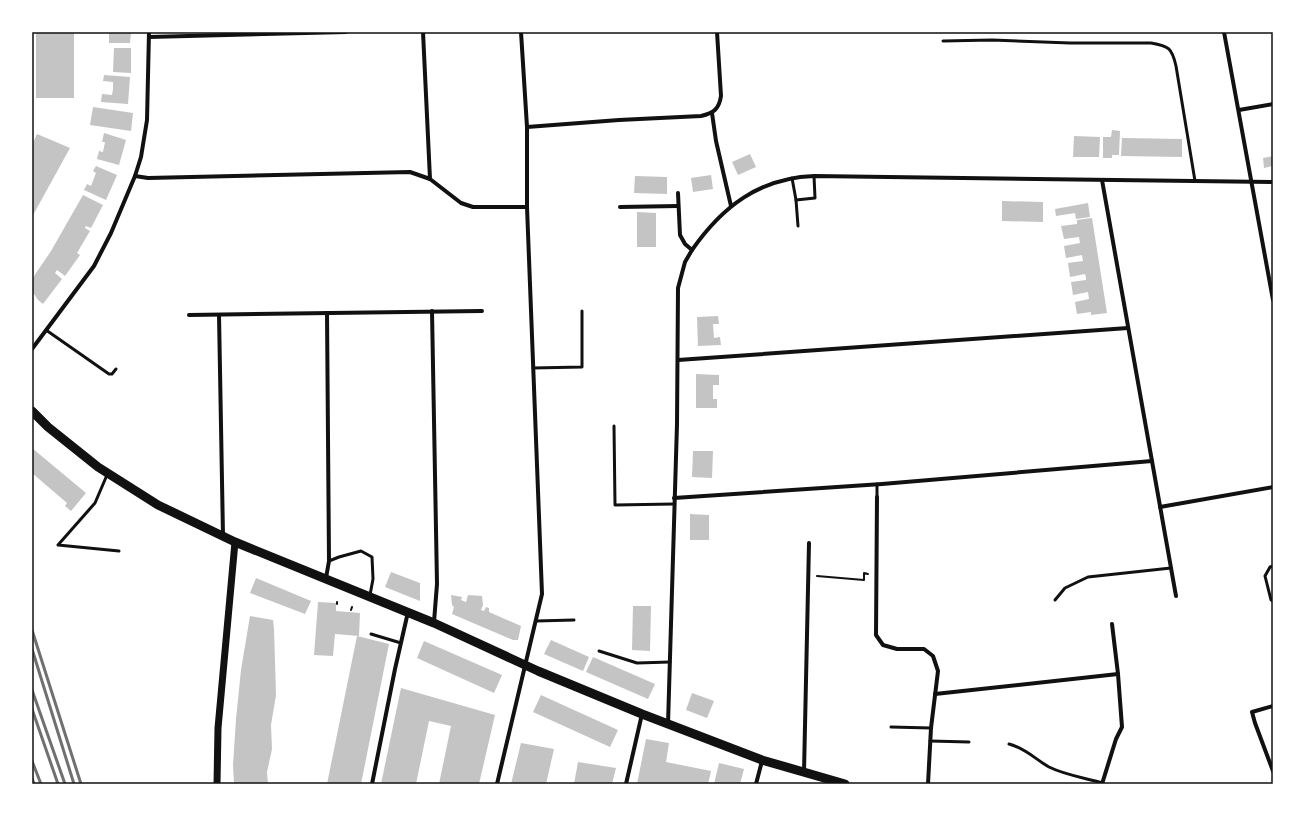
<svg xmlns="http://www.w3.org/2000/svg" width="1305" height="816" font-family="'Roboto Serif',serif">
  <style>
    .building { fill: #c4c4c4 }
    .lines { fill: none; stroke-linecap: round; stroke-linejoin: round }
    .path { stroke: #111; stroke-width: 2 }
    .service { stroke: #111; stroke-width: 3 }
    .minor { stroke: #111; stroke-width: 4 }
    .tertiary { stroke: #111; stroke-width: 7 }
    .primary { stroke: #111; stroke-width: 9 }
    .rail { stroke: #707070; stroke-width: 3 }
    .neatline { fill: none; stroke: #111; stroke-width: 1.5 }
  </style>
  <rect width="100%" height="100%" fill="#fff"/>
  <!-- building -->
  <g class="building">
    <rect x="36" y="32" width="38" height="66"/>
    <path d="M109,32H131L130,43H109Z"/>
    <path d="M114,48H131V73L113,72Z"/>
    <path d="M104,75L130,77L128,104L101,102L102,94L112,95L113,89V82L103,81Z"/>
    <path d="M93,107L133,113L131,131L90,125Z"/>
    <path d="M1112,130L1120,131L1119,155H1112V158H1103V137H1111Z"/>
    <path d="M104,133L126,140L119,165L97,159L99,151L103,152L105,142H102Z"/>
    <path d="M37,134L70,148L32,217V145Z"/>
    <path d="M1074,136L1100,137L1099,157H1073Z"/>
    <path d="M1122,138L1182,139V157L1121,156Z"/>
    <path d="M750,154L756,167L738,175L732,162Z"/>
    <path d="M1273,156V169L1272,166L1264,168L1263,158Z"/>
    <path d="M96,166L117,175L106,200L84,190L87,184L91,186L96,173L93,171Z"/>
    <path d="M711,175L713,189L693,192L691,178Z"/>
    <path d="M635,176L667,177V194L634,193Z"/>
    <path d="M83,195L103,205L91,228L86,226L85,228L90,231L77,253L80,255L65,276L57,270L55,273L62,279L43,304L38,300L32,291V279L51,251Z"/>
    <path d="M1002,201L1043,202V222L1002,221Z"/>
    <path d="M1088,203L1090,217L1076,219L1075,213L1056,216L1055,209Z"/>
    <path d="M637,212L656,213V247H637Z"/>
    <path d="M1092,218L1107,313L1091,315V312L1077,314L1075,302L1089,299L1088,292L1073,295L1071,282L1086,280V277L1085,274L1070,277L1068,263L1083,261L1082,255L1066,258L1064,246L1080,243L1079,237L1064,239L1061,226L1077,224V220Z"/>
    <path d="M718,316L719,324H713L714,338L720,337L721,345L698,346L697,317Z"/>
    <path d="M696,374L719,375V385H713V399H717V408H696Z"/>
    <path d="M32,448L86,493L71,511L65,506L67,503L32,473Z"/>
    <path d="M693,451H713L712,478L692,477Z"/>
    <path d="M690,514L709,515V540H690Z"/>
    <path d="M391,572L420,583V601L385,587Z"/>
    <path d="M256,578L311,601L305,614L250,593Z"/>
    <path d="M451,595L462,597L461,600L466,602L468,595L482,596L483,605L481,610L484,611L486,607L489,608V612L521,626L518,640H513L452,614L454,607L452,605Z"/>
    <path d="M318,602L336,603V611L360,613L359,636L335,634L333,656L314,655Z"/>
    <path d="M633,606H651L650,651L632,650Z"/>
    <path d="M250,616L273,620L274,629L276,695L271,725L272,749L267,772L268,784H234L233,765L236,719L241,670Z"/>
    <path d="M357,636L389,644L361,784H327Z"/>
    <path d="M551,640L589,657L583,671L544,654Z"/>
    <path d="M424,641L502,675L494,693L417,658Z"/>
    <path d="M593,657L655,684L648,699L586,672Z"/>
    <path d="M401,688L495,715L479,784H439L451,726L429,721L416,784H381Z"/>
    <path d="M692,693L714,701L707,718L686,710Z"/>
    <path d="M541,695L618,730L610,747L533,712Z"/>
    <path d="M646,739L669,743L666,762L711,771L708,784L663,783V784H637Z"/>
    <path d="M521,743L554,749L546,784H511Z"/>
    <path d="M578,762L616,768L612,784H574Z"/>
    <path d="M719,763L744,769L740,784H714Z"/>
  </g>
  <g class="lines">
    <!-- path -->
    <g class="path">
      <path d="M817,576L864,580V573L868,574"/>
      <path d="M337,604V602"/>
      <path d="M351,610L352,607"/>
    </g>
    <!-- service -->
    <g class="service">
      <path d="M943,41L992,40L1070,43H1151C1169,46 1172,48 1176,66L1195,181"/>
      <path d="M792,178L796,200L798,226"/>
      <path d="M796,200L815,198L814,176"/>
      <path d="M46,330L109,374H112L116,369"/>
      <path d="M533,368L582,367V311"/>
      <path d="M614,426L615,505L674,504"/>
      <path d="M107,475L95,503L58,545L119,551"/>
      <path d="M877,484V497"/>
      <path d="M329,561L339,557L361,551L372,557L373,579L370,595"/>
      <path d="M1273,566L1270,567L1265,576L1271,600L1273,601"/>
      <path d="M1055,600L1065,588L1088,577L1171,568"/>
      <path d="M536,621L574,620"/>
      <path d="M371,634L401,643"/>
      <path d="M599,651L637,663L670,662"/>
      <path d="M891,727L931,728"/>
      <path d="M930,741L969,742"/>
      <path d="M1009,744C1025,748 1035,759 1049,767C1065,775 1085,778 1103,783"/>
    </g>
    <!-- minor -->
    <g class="minor">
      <path d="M423,32L430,179"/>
      <path d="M1224,32L1273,300"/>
      <path d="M149,37L346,32"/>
      <path d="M1239,110L1273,104"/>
      <path d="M712,113L716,141L731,206"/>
      <path d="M527,127L619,120L701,116C714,113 719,109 721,96L717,32"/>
      <path d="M135,176L148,178L410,172L430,179L461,203L473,207H527"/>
      <path d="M1102,180L1176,596"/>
      <path d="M620,207L678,206"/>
      <path d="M692,250C722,207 759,178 814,176L1273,182"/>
      <path d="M432,311L437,584L434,622"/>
      <path d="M189,315L482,311"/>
      <path d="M219,315L223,536"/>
      <path d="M32,349L94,266L111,233L135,176L141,157L147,120L149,32"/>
      <path d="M678,360L1128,328"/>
      <path d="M877,497L876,635L883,645L897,649H924L933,656L938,671L931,728L928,784"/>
      <path d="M674,498L882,484L1152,461"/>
      <path d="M1160,507L1273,487"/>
      <path d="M326,578L329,561L327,313"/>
      <path d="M935,694L1118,674"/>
      <path d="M1273,706L1252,712L1255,723L1273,771"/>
      <path d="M668,724L677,424L678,288L685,262L692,250L685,244L680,235L678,193"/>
      <path d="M804,772L809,543"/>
      <path d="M372,784L395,669L408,612"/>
      <path d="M497,784L542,594L527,207V127L521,32"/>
      <path d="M626,784L642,714"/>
      <path d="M756,784L762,761"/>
      <path d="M1102,784L1116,739L1122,727L1118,674L1112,624"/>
    </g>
    <!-- tertiary -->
    <path class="tertiary" d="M217,784L218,728L235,542"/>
    <!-- primary -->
    <path class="primary" d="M32,411L48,427L98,467L158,505L235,542L434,623L538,671L642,714L762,760L845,784"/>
    <!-- rail -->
    <g class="rail">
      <path d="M32,630L81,784"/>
      <path d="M32,649L74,784"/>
      <path d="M32,690L65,784"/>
      <path d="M32,709L58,784"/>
      <path d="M32,761L41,784"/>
      <path d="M32,778L34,784"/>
    </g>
  </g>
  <!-- border -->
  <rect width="1305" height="816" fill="none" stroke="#ffffff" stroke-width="66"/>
  <rect x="33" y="33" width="1239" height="750" class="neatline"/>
</svg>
